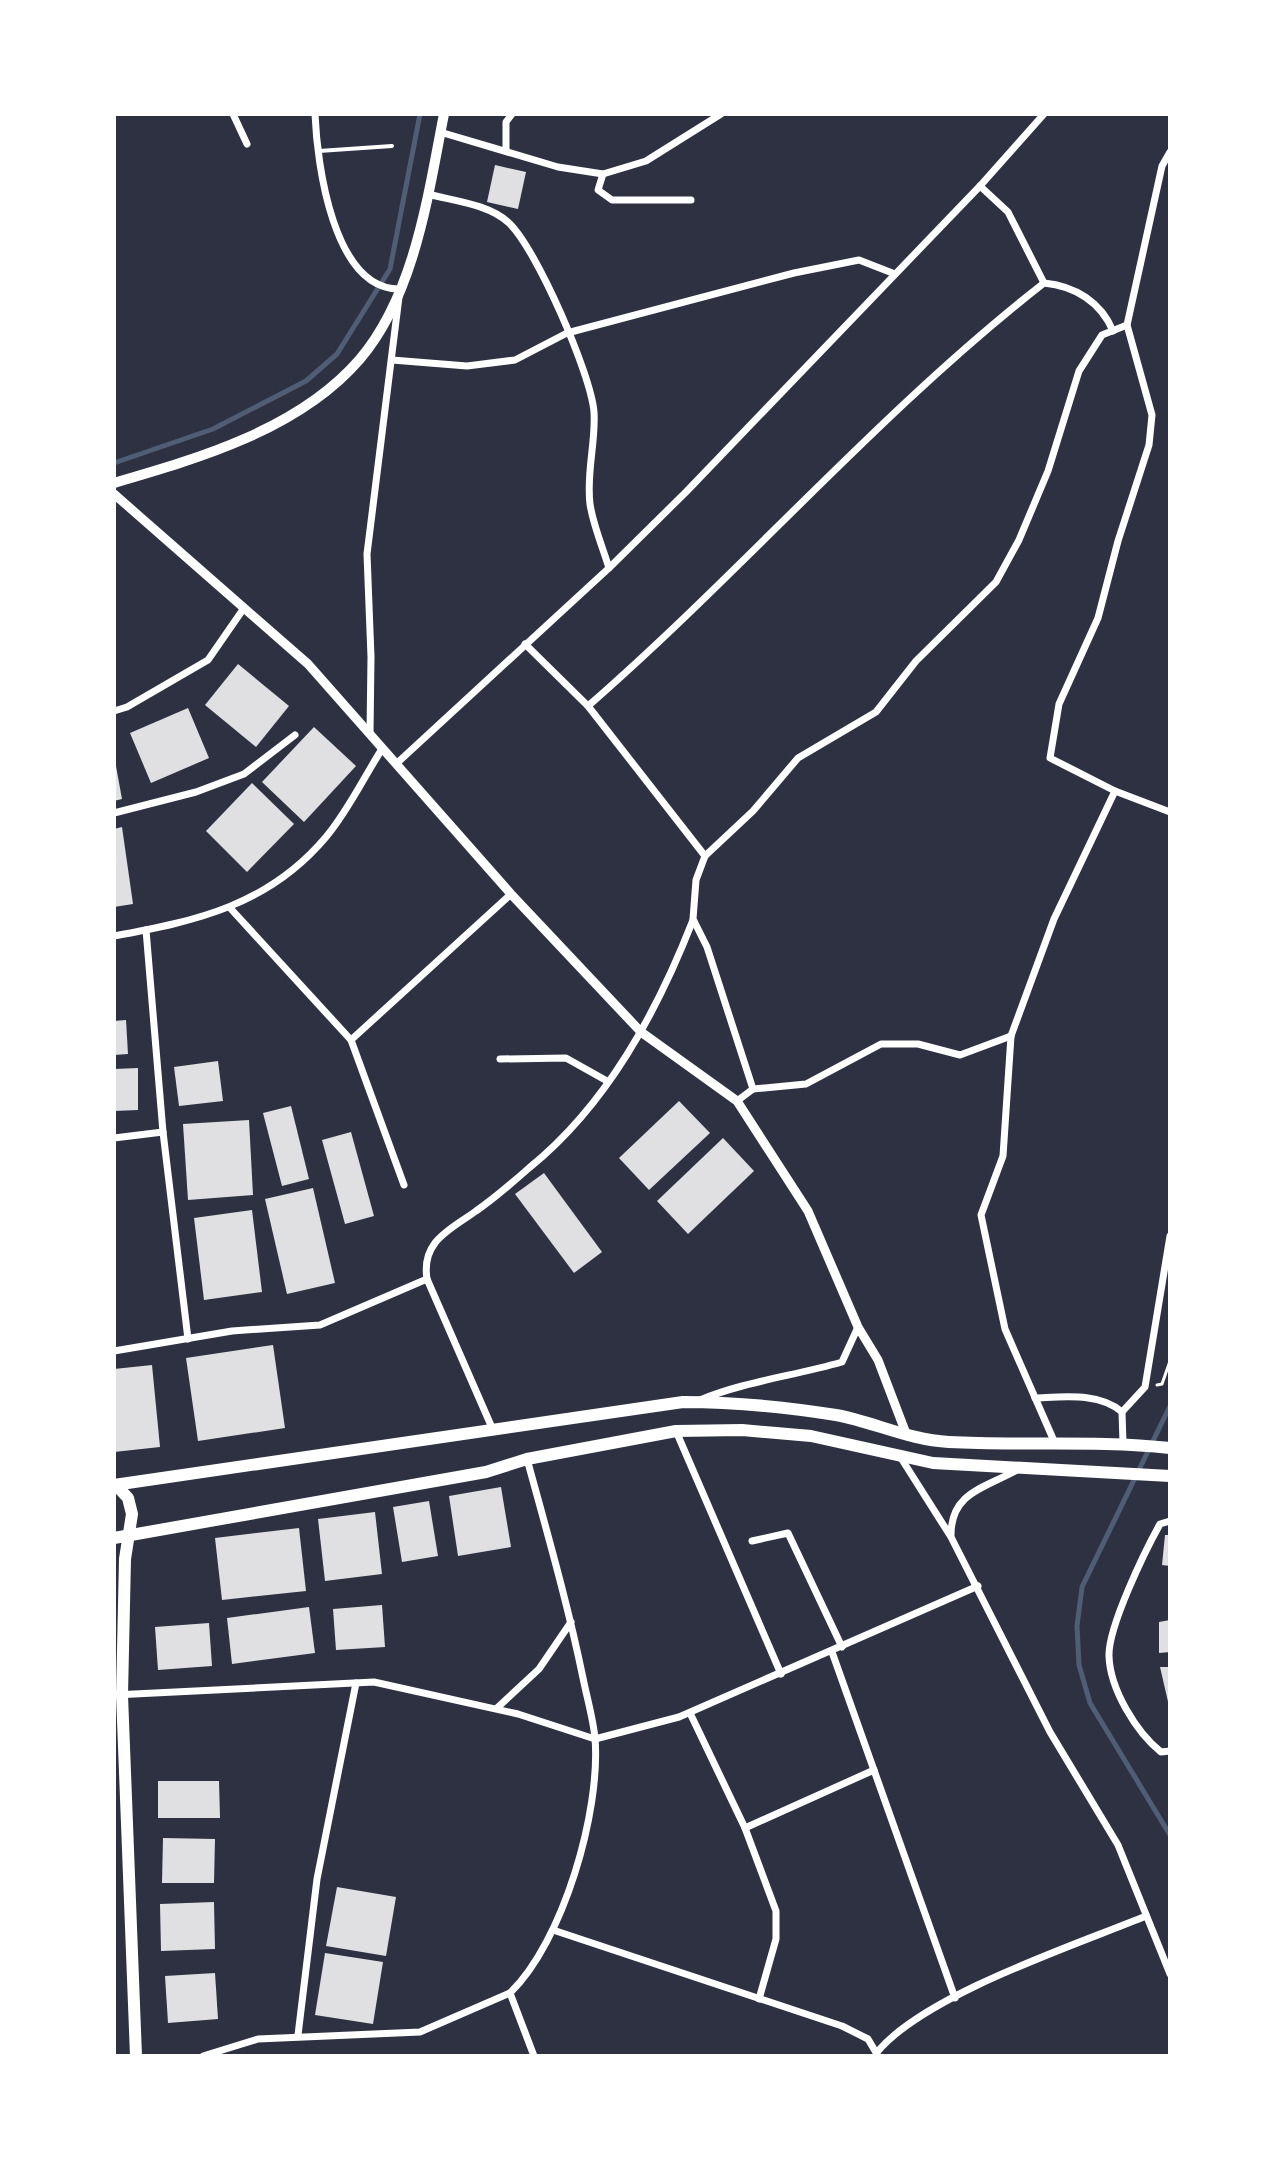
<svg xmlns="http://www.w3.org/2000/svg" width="1284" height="2170" font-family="Montserrat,sans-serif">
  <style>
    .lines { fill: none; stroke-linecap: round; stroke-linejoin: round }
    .stream { stroke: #4f5d75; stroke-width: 5 }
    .building { fill: #e0e0e3 }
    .path { stroke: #fff; stroke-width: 3 }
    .service { stroke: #fff; stroke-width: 4 }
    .minor { stroke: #fff; stroke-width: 7 }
    .tertiary { stroke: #fff; stroke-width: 9 }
    .secondary { stroke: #fff; stroke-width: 10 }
    .primary { stroke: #fff; stroke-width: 12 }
  </style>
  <rect width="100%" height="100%" fill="#2d3142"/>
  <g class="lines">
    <!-- stream -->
    <g class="stream">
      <path d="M114,463L213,429L306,381L337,354L390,269L420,114"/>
      <path d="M1170,1406L1082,1587L1077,1626L1079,1665L1090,1703L1170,1835"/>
    </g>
  </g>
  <!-- building -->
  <g class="building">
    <path d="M495,165L526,172L518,209L487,202Z"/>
    <path d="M238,664L289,706L256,747L205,705Z"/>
    <path d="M188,708L209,758L151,783L130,733Z"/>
    <path d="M314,727L356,766L304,822L262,782Z"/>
    <path d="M114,755L122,799L114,801Z"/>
    <path d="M252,783L294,824L247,872L206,831Z"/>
    <path d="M122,827L133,904L114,907V829Z"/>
    <path d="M126,1020L128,1054L114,1055V1021Z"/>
    <path d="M218,1061L223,1101L179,1106L174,1067Z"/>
    <path d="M138,1068V1110L114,1111V1069Z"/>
    <path d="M679,1101L710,1133L649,1190L619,1158Z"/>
    <path d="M291,1106L309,1179L282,1186L263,1113Z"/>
    <path d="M249,1120L253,1195L188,1200L183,1124Z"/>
    <path d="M351,1132L374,1216L345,1224L322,1140Z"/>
    <path d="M723,1138L754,1171L688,1234L657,1201Z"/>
    <path d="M544,1173L602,1252L574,1273L515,1194Z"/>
    <path d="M313,1188L335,1283L287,1294L265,1199Z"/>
    <path d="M252,1210L262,1292L204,1300L194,1218Z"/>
    <path d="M273,1345L285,1428L198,1441L186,1358Z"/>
    <path d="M152,1365L160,1447L114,1452V1369Z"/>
    <path d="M501,1487L511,1547L458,1556L449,1496Z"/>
    <path d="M429,1501L438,1556L402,1562L393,1507Z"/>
    <path d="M375,1512L382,1574L325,1581L318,1519Z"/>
    <path d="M299,1528L306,1591L222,1600L215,1538Z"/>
    <path d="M1165,1535H1170V1566L1162,1565Z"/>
    <path d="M382,1605L385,1647L336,1650L333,1609Z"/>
    <path d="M309,1607L315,1653L232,1664L227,1618Z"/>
    <path d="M1170,1620V1652L1159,1653V1622Z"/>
    <path d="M209,1623L212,1666L158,1670L155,1627Z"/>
    <path d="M1160,1667H1170V1706H1169Z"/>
    <path d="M158,1781H219L220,1818H158Z"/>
    <path d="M163,1838L215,1839L214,1883H162Z"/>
    <path d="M337,1887L396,1897L386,1956L326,1946Z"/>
    <path d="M214,1902L215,1949L161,1951L160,1904Z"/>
    <path d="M325,1953L383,1962L373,2024L315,2015Z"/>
    <path d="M215,1973L218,2019L168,2023L165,1976Z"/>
  </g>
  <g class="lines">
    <!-- path -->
    <path class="path" d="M1157,1385L1162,1384L1170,1361"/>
    <!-- service -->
    <path class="service" d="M319,151L392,146"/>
    <!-- minor -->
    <g class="minor">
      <path d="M233,114L247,144"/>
      <path d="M315,114C317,163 333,290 400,289L367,554L371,657L370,733"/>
      <path d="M440,132L558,167L603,174L646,161L721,114"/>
      <path d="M506,149V122L512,114"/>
      <path d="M603,174L598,190L612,200H691"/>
      <path d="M980,186L1008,212L1044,283"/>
      <path d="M428,194C454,201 489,204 509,223C536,248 591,374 594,412C596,442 586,473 590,504C593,525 603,548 609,568"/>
      <path d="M392,360L467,366L515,360L567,333L794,273L859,260L895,274"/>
      <path d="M525,644L588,706L705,856"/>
      <path d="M588,706C744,570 880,411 1044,283C1075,286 1101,302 1113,331"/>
      <path d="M114,711L127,707L208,660L244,608"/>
      <path d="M396,764L609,568L686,492L980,186L1044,114"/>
      <path d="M1115,791L1170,812"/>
      <path d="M114,813L196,792L244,774L295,735"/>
      <path d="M231,909L351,1040L404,1185"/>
      <path d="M146,930L163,1132L188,1339"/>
      <path d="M114,936C197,921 269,905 326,837C348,811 364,777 382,749"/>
      <path d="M351,1040L511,894"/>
      <path d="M500,1059L566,1058L607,1081"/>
      <path d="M753,1089L806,1084L881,1044H918L960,1055L1011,1036"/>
      <path d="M737,1101L753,1089L707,947L693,919L696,880L705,856L753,811L798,758L876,712L916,661L996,582L1019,540L1048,471L1079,371L1102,335L1127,325"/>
      <path d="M114,1138L163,1132"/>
      <path d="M114,1351L232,1331L320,1325L427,1279"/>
      <path d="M1035,1398C1063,1397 1100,1392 1122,1412L1123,1443"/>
      <path d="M700,1400C746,1381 794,1376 842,1362L858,1327"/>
      <path d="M1122,1412L1145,1387L1170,1236"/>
      <path d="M493,1430L427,1279C421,1241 450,1230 476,1211C495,1198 512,1183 529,1168C607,1105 657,1012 693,920"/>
      <path d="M676,1431L781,1674"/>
      <path d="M1054,1441L1005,1329L981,1215L1003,1156L1011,1036L1054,919L1115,791L1050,758L1059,704L1098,618L1118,541L1149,445L1152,415L1127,325L1162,166L1170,152"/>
      <path d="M901,1458L951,1537L1050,1732L1118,1845L1170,1974"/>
      <path d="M1170,1521L1160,1524C1145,1551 1108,1627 1109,1656C1110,1689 1136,1732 1161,1752L1170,1751"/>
      <path d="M951,1535C951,1492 985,1488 1019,1469"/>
      <path d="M752,1541L788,1533L842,1647"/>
      <path d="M832,1652L955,1998"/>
      <path d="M114,1695L374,1682L518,1714L595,1739L679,1717L978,1586"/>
      <path d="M497,1708L539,1669L571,1622"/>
      <path d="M690,1713L745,1828L776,1911V1939L759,1999"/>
      <path d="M745,1828L874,1770"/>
      <path d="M553,1930L842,2026L868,2039L878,2056"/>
      <path d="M510,1993C563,1942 601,1811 595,1738C593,1718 587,1698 583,1678C568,1605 547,1532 527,1459"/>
      <path d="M298,2035L317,1879L356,1683"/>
      <path d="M878,2051C927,1994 1073,1946 1146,1916"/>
      <path d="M203,2056L258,2039L420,2032L510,1993L534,2056"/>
    </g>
    <!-- tertiary -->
    <path class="tertiary" d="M114,494L308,664L511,894L641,1032L737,1101L808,1211L858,1327L878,1360L907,1436"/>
    <!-- secondary -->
    <path class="secondary" d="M114,483C200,458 300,429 360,359C415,294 428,195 444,114"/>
    <!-- primary -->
    <g class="primary">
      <path d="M114,1485L683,1402C734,1402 786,1407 836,1415C874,1422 909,1440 949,1442C1023,1446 1096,1440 1170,1448"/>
      <path d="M116,1485L128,1498L132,1514L125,1559L122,1695L136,2056"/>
      <path d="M114,1538L486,1472L527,1459L676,1431L742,1430L811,1436L933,1463L1170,1476"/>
    </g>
  </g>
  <!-- border -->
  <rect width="1284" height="2170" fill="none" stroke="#ffffff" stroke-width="232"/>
</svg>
